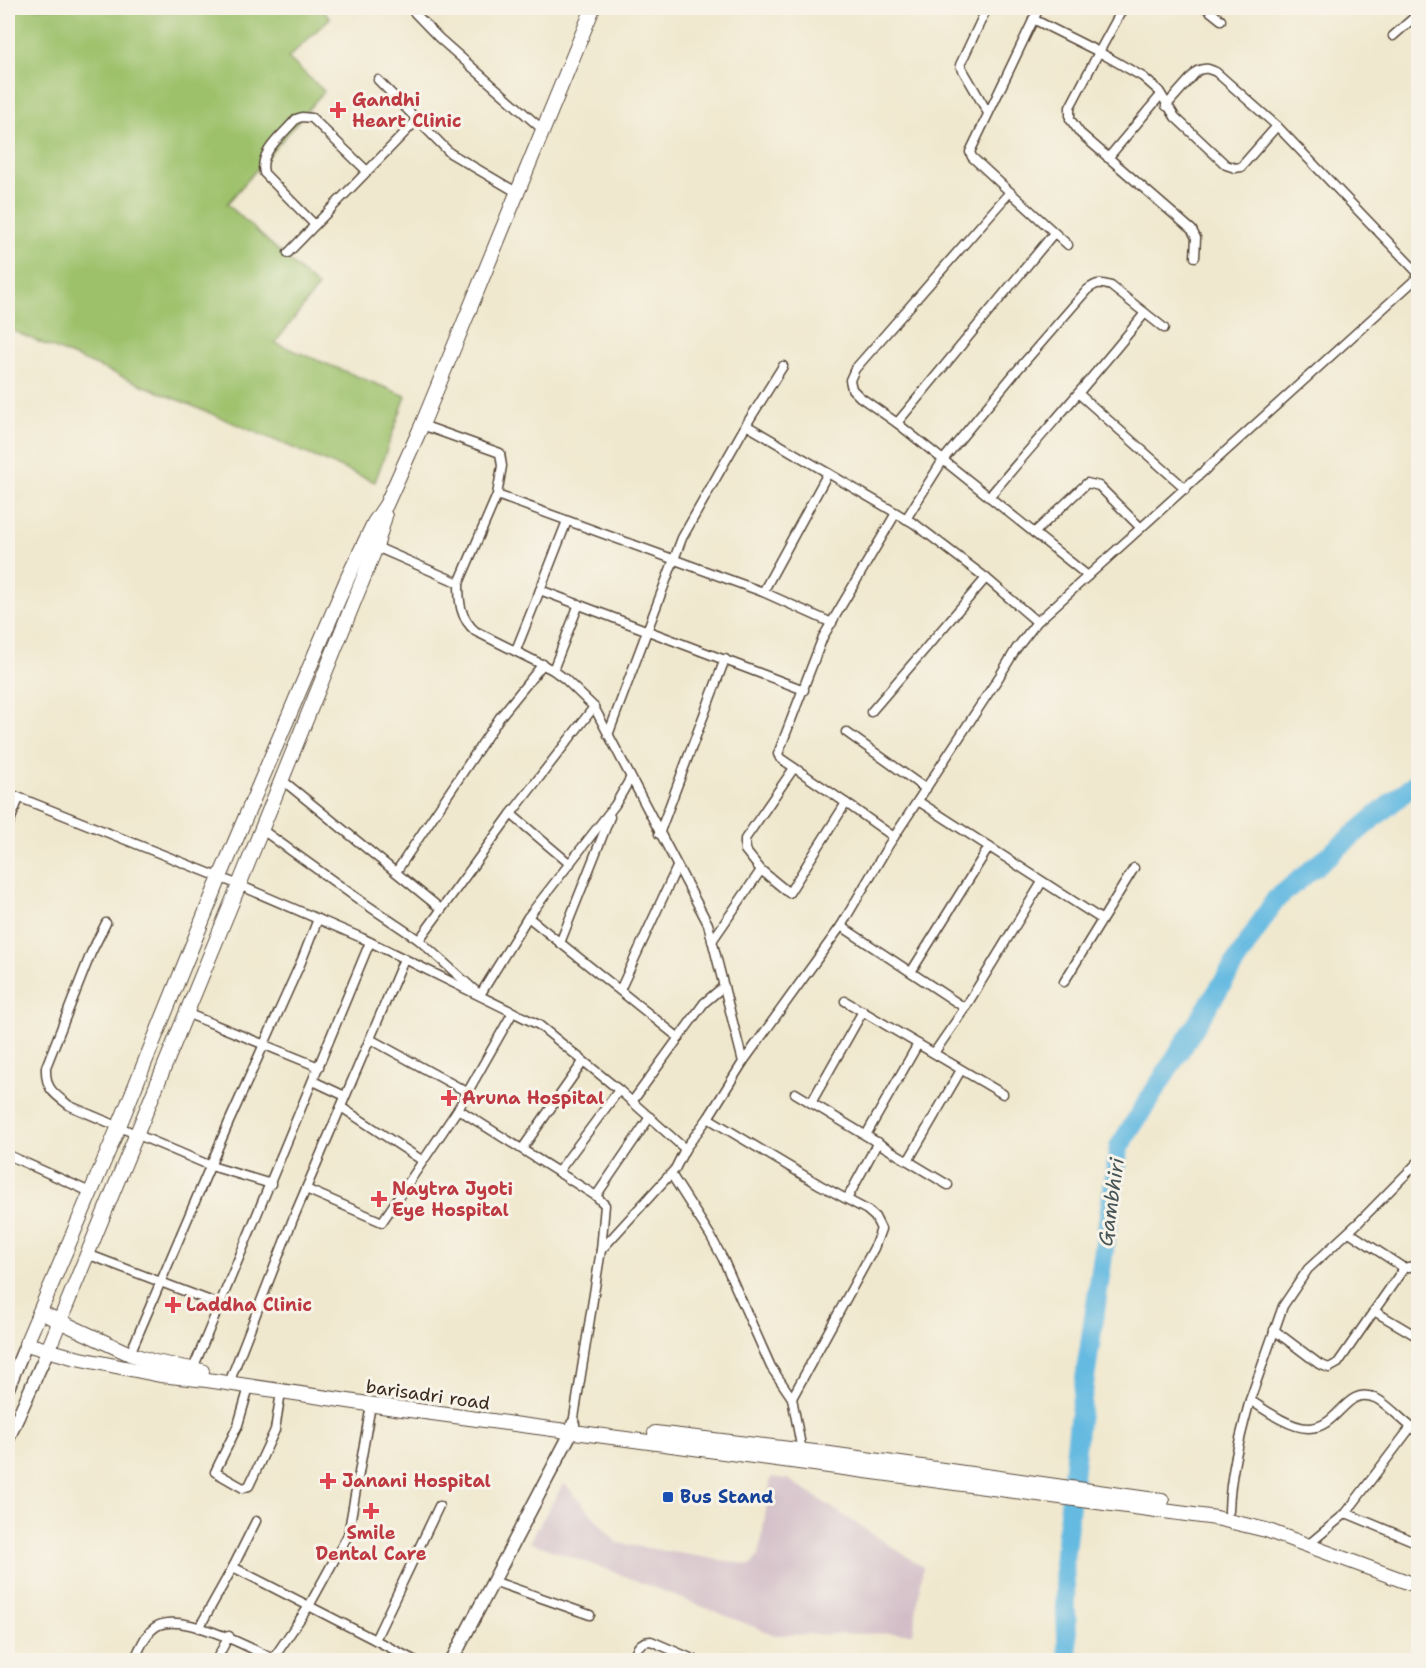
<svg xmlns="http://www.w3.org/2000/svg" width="1426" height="1668" font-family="'Shantell Sans',sans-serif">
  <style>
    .industrial { fill: #d2bdc7 }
    .green { fill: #9dc16b; stroke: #6c7644; stroke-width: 1.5 }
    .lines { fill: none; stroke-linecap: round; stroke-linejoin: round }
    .river { stroke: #65bae1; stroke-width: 20 }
    .street-casing { stroke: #564638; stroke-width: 11 }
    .secondary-casing { stroke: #564638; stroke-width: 15 }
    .primary-casing { stroke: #564638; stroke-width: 16 }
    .street { stroke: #fff; stroke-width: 8 }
    .secondary { stroke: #fff; stroke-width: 12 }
    .primary { stroke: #fff; stroke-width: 14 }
    .health-dot { fill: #e0444e; stroke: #f7f3e8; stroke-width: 2 }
    .transit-dot { fill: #1a4fb4; stroke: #f7f3e8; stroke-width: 2 }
    .labels { text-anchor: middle; stroke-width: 6; stroke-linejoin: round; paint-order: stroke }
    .health-label { font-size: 18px; font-weight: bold; fill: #be3a42; stroke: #f7f3e8; text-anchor: start }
    .street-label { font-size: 18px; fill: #3b2a1e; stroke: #f7f3e8 }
    .transit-label { font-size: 18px; font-weight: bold; fill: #164399; stroke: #f7f3e8; text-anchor: start }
    .water-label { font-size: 20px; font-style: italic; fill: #485558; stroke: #f7f3e8 }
  </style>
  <rect width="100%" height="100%" fill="#f7f3e8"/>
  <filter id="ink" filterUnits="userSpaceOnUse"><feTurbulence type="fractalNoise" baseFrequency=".0167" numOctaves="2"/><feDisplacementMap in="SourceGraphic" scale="12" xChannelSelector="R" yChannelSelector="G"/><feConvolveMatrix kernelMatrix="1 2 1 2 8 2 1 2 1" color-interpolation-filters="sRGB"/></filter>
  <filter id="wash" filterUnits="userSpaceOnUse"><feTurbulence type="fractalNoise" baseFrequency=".008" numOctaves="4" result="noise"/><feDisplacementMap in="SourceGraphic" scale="24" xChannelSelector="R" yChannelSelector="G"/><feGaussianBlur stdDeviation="1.35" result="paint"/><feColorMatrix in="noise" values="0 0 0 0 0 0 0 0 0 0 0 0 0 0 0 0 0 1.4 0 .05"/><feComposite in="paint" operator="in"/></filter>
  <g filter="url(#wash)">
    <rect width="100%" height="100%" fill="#f0e8ce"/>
    <!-- industrial -->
    <path class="industrial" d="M771,1477L788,1479L923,1567L913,1633L775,1635L614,1572L529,1542L564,1483L617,1543L750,1565L759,1556Z"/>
    <!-- green -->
    <path class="green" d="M8,8H321L330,18L288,58L324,91L227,204L318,287L275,343L406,396L375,482L8,329Z"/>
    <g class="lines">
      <!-- river -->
      <path class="river" d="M1068,1660L1064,1561L1079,1420L1119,1147L1275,900L1418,781"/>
    </g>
  </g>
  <g filter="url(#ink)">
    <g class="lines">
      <!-- street casing -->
      <g class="street-casing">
        <g id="street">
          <path d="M410,8L439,38L543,130"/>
          <path d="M987,8L960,65L988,113"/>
          <path d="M1039,8L970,152L972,157L1010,192L855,369L850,380L852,389L860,397L897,423L1088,576"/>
          <path d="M1123,8L1099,52L1143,77L1159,91L1175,117L1226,165L1235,168L1241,167L1277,126L1418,273"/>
          <path d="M1206,8L1221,20"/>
          <path d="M1033,19L1099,52L1070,107V119L1080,133L1192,230L1196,238L1195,257"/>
          <path d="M1393,36L1418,14"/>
          <path d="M378,80L450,153L518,193"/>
          <path d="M1166,106L1197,71C1205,67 1209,69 1216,72L1277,126"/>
          <path d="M1108,158L1160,96"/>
          <path d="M1010,192L1068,245"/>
          <path d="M315,225L264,173C258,152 284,134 296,119L302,117L312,118L367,171"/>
          <path d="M288,253L417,120"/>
          <path d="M1079,394L1186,489"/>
          <path d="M897,423L1054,233"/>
          <path d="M422,425L500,453L502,466L497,495L763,592L832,623"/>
          <path d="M746,425L783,366"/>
          <path d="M989,497C1041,435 1095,376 1145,313"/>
          <path d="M906,519L943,460L1014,374L1087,290C1096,283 1100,282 1111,286L1164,328"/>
          <path d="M567,521L540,590L804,690"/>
          <path d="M1034,533L1087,483L1099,486L1141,528"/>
          <path d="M374,546L459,583C459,603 460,617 475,631L553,670L565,679L594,707L708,924L743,1062L708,1118L685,1149"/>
          <path d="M459,583L497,495"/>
          <path d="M763,592L828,473"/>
          <path d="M516,650L540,590"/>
          <path d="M553,670L579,604"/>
          <path d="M871,712L986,578"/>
          <path d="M846,732L926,789"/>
          <path d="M608,735L682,538L746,425L915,524L986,578L1037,622"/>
          <path d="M281,779L441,909"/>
          <path d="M8,793L239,885L362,938L539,1025L619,1090L685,1149L675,1169L601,1250L573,1424"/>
          <path d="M918,801L1101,919"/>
          <path d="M846,803L780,758L778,754L823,637L896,513"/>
          <path d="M8,826L19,798"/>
          <path d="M261,829L361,901L419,940L480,995L528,917L615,805L630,779"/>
          <path d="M659,834L725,659"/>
          <path d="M570,864L511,814L594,707"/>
          <path d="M761,870L745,850V839L794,768"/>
          <path d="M396,872L500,717L543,664"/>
          <path d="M528,917L679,1038"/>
          <path d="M106,923L91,953L46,1067C45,1089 54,1094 70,1106L211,1166L271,1184"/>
          <path d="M841,926L965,1008"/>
          <path d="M419,940L511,814"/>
          <path d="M712,941L761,870L789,893L846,803L894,837"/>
          <path d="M560,943L610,817"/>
          <path d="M911,972L989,847"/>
          <path d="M1064,982L1134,868"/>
          <path d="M620,990L677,867"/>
          <path d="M845,1001L1003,1094"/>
          <path d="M513,1012L458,1109L596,1196L605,1205L601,1250"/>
          <path d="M186,1013L319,1067"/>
          <path d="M370,1039L467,1092"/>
          <path d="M934,1053L965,1008L1042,882"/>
          <path d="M743,1062L841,926L888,846L999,677L1016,649L1037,622L1418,277"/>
          <path d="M313,1081L345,1096"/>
          <path d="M795,1093L948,1185"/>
          <path d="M632,1102L704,1003L724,986"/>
          <path d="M811,1103L863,1011"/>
          <path d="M708,1118L820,1185L867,1210L875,1217L881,1229L874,1248L792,1398"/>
          <path d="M866,1135L918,1044"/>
          <path d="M522,1149L583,1062"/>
          <path d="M8,1155L90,1192"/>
          <path d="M423,1161L458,1109"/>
          <path d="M908,1161L961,1070"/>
          <path d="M1418,1162L1359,1222L1308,1269L1283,1306L1250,1400C1265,1410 1290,1428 1308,1428C1339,1429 1345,1385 1375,1398C1387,1403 1404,1423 1418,1432"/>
          <path d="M558,1172L619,1090"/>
          <path d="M671,1174L710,1235L723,1259L771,1367L792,1398L802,1451"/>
          <path d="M306,1189L382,1222L423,1161L341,1107"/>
          <path d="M596,1196L650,1117"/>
          <path d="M847,1199L878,1142"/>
          <path d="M1349,1232L1404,1268L1374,1311L1418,1337"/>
          <path d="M87,1254L221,1305"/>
          <path d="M1404,1268L1418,1265"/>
          <path d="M1274,1330L1319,1364L1329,1368L1338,1363L1374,1311"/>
          <path d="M129,1356L229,1122L301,962L318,919"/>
          <path d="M192,1371L370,942"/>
          <path d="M229,1383L293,1219L404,959"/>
          <path d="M249,1387L238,1425L215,1472L243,1488L249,1486L275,1430L281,1392"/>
          <path d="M1229,1511C1230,1473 1240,1438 1250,1400"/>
          <path d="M1346,1513L1418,1543"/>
          <path d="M1308,1545L1346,1513L1411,1427"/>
          <path d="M233,1567L256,1521"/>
          <path d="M493,1581L590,1615"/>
          <path d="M199,1628L233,1567L414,1660"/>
          <path d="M375,1640L439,1506"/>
          <path d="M273,1659L309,1606L348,1535L371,1405"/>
          <path d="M134,1660C140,1649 145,1633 157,1626C183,1612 251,1648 275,1660"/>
          <path d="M216,1660L229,1636"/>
          <path d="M632,1660C636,1650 639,1641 651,1641L695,1660"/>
        </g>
      </g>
      <!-- secondary casing -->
      <g class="secondary-casing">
        <g id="secondary">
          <path d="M8,1388L26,1344"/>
          <path d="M8,1439L48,1350"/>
          <path d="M452,1660L572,1431L573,1424"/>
        </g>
      </g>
      <!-- primary casing -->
      <g class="primary-casing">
        <g id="primary">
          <path d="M593,8L422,425L386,505L374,523L348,577L220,877L119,1126L26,1344L76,1358L160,1375L207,1380L395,1408L1216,1518L1266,1530L1418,1586"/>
          <path d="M40,1312L130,1354L155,1362L202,1371"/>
          <path d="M48,1350L239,885L376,547L385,516"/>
          <path d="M655,1433L823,1453L1162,1501"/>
        </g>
      </g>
      <!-- street -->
      <use href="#street" class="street"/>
      <!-- secondary -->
      <use href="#secondary" class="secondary"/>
      <!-- primary -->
      <use href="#primary" class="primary"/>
    </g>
  </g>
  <!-- markers -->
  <g class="health-dot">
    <path d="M335 101h6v6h6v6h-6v6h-6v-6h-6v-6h6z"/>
    <path d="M446 1089h6v6h6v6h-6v6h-6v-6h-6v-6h6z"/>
    <path d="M376 1190h6v6h6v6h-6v6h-6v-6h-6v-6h6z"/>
    <path d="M170 1296h6v6h6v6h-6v6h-6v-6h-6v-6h6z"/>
    <path d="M325 1472h6v6h6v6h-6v6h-6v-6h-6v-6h6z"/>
    <path d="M368 1502h6v6h6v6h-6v6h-6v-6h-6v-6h6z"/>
  </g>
  <rect class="transit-dot" x="662" y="1491" width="12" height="12" rx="3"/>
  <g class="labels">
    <!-- health labels -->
    <g class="health-label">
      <text x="352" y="106">Gandhi<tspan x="352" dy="21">Heart Clinic</tspan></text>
      <text x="462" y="1104">Aruna Hospital</text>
      <text x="392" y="1195">Naytra Jyoti<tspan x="392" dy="21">Eye Hospital</tspan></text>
      <text x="186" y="1311">Laddha Clinic</text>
      <text x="342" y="1487">Janani Hospital</text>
      <text x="371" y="1539" text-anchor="middle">Smile<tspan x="371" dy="21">Dental Care</tspan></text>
    </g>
    <!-- street labels -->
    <g class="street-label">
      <text transform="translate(428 1395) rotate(8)" y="6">barisadri road</text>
    </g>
    <!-- transit labels -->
    <g class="transit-label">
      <text x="680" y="1503">Bus Stand</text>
    </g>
    <!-- water labels -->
    <g class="water-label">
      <text transform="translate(1111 1202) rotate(-82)" y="7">Gambhiri</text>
    </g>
  </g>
  <!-- margin -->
  <rect width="1426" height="1668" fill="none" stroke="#f7f3e8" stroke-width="30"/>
</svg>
